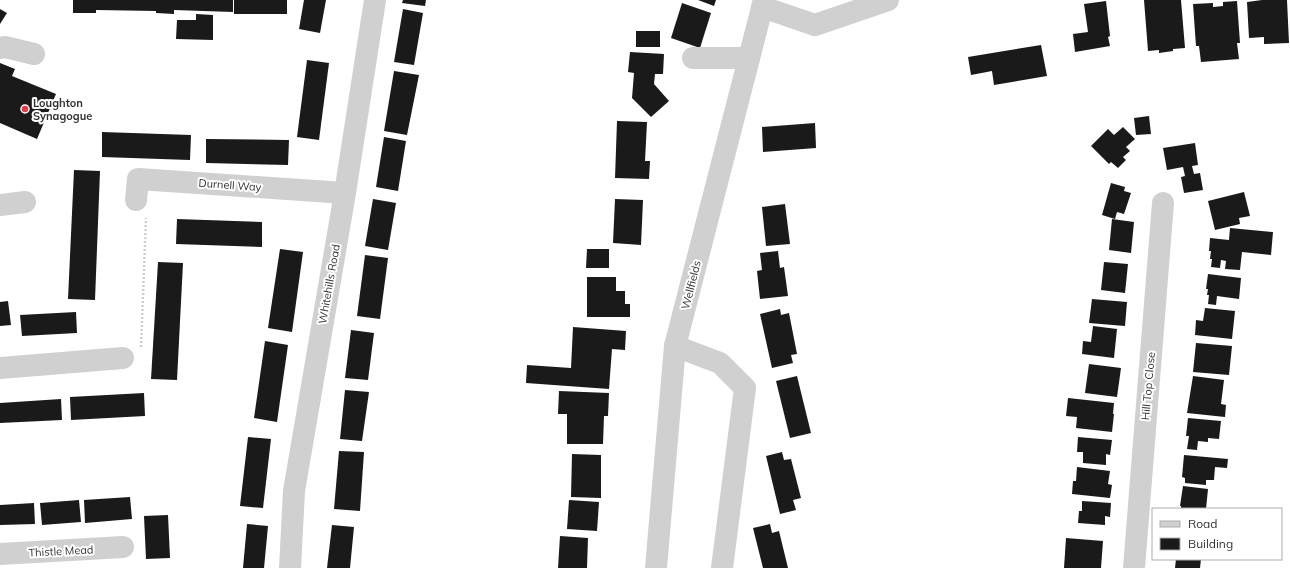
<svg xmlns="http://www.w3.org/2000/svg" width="1290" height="568" font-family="Mulish,sans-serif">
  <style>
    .building { fill: #1a1a1a }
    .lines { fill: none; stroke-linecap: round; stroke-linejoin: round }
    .path { stroke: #cdcdcd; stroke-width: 2.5; stroke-dasharray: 2 2; stroke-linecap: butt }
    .minor { stroke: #d0d0d0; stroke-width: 22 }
    .poi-dot { fill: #e63946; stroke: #fff; stroke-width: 1.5 }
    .labels { text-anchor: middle; stroke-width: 4; stroke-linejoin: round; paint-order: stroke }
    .poi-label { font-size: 11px; font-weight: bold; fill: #333; stroke: #fff; text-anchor: start }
    .street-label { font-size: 11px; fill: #333; stroke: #fff }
  </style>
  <rect width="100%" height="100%" fill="#fff"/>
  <!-- building -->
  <g class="building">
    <path d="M73,0H233V12L174,10V14L156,13V11L96,10V13H73Z"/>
    <rect x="234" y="0" width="53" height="14"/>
    <path d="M304,0H326L320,33L299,29Z"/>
    <path d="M403,0H426L425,6L402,3Z"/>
    <path d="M698,0H716L714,6Z"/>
    <path d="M1144,0H1181L1185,48L1173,49V51L1159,53V50L1148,51Z"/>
    <path d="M1262,0H1287L1289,43L1264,44V37L1249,38L1247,2Z"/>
    <path d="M1106,1L1110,36L1108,37L1110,46L1075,52L1073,34L1088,32L1084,4Z"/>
    <path d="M1237,1L1240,43H1237L1239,59L1201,62L1199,46H1196L1193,4L1213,3V7L1223,6V2Z"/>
    <path d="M682,3L711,13L700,48L671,38Z"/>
    <path d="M0,9L7,13L0,24Z"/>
    <path d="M403,9L423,13L414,65L394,62Z"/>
    <path d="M196,14L213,15V40L176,39L177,20H196Z"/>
    <rect x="636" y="31" width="24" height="16"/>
    <path d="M1041,45L1047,76L994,85L992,71L971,75L968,57Z"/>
    <path d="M630,52L664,54L663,74H655L654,84L669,101L651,117L632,98L634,73L628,72Z"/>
    <path d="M307,60L329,63L319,140L297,137Z"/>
    <path d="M0,63L15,69L12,76L56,94L37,139L0,123Z"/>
    <path d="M394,71L419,75L407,135L384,131Z"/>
    <path d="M1149,116L1151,134L1136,135L1134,118Z"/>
    <path d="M617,121L647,122L645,161H650L649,179L615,178Z"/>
    <path d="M815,123L816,148L763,152L762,127Z"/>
    <path d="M1123,127L1135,139L1126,147L1130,151L1123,157L1126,160L1118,168L1111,162L1109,164L1091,146L1108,129L1114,135Z"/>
    <path d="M102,132L191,135L190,160L102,157Z"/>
    <path d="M384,137L406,141L398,191L376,187Z"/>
    <path d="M206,139L289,140L288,165L206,163Z"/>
    <path d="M1195,143L1198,165L1192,166L1194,174L1200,173L1203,190L1184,193L1181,177L1185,176L1183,167L1167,170L1163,148Z"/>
    <path d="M74,170L100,171L95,300L68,299Z"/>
    <path d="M1111,183L1125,187L1124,191L1131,193L1124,214L1117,212L1115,219L1102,215Z"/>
    <path d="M1244,192L1250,216L1239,218L1240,224L1215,230L1208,201Z"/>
    <path d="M373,199L396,203L388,250L365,246Z"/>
    <path d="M615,199L643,200L641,245L613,243Z"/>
    <path d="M785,204L790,244L766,246L762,207Z"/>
    <path d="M177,219L262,222V247L176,244Z"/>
    <path d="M1112,219L1134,222L1131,253L1109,250Z"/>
    <path d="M1230,228L1273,232L1271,255L1242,252L1240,270L1225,269L1226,261L1221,260L1220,268L1211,267L1212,259H1210L1211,251H1209L1210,238L1229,240Z"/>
    <path d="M280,249L303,252L292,332L268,328Z"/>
    <path d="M587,249H609V268H586Z"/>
    <path d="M778,251L780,268L784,267L788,296L760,299L757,271L762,270L760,253Z"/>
    <path d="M365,255L388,258L380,319L357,316Z"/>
    <path d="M158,262L183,263L177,380L151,379Z"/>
    <path d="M1104,262L1128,264L1125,293L1101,290Z"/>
    <path d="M1208,274L1241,278L1239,299L1217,296L1216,305L1208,304L1209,295H1207L1208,289H1206Z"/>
    <path d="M587,277H616V291H625V304H630V317H587Z"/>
    <path d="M1092,299L1127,302L1125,326L1089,323Z"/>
    <path d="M8,301L11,325L0,326V302Z"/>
    <path d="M1205,308L1235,311L1232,339L1195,335L1196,320L1203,321Z"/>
    <path d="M780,309L781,315L789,313L797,354L791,355L793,363L772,368L760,314Z"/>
    <path d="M76,312L77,333L22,336L20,315Z"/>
    <path d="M1093,326L1117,329L1114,358L1082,354L1083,341L1091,342Z"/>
    <path d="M573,327L626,331L625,350L612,349L609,389L526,383L527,365L571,368Z"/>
    <path d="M351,330L374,333L368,380L345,378Z"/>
    <path d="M265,341L288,345L277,422L254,418Z"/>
    <path d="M1196,343L1232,346L1229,375L1193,372Z"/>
    <path d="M1089,364L1121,368L1117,397L1085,393Z"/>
    <path d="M797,376L811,433L790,438L776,381Z"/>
    <path d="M1193,376L1224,380L1221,404L1226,405L1225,417L1187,413Z"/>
    <path d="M345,390L369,392L362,441L340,439Z"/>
    <path d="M559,391L609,393L608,416H604L603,444H567V414H558Z"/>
    <path d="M144,393L145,416L71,420L70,397Z"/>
    <path d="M1068,398L1114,403L1113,414H1114L1112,432L1076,428L1077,417L1066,416Z"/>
    <path d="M61,399L62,420L0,423V403Z"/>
    <path d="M1188,418L1221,421L1219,439L1208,438V442L1198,441L1197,450L1187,449L1189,436H1186Z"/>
    <path d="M248,437L271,439L263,508L240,506Z"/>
    <path d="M1078,437L1112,440L1110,455L1106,454V465L1083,463V452H1077Z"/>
    <path d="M339,451L364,452L360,511L334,509Z"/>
    <path d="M782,452L784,460L791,459L801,498L793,500L796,510L780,514L766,456Z"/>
    <path d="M572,454L601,455V498L571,497Z"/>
    <path d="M1184,455L1228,459L1227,468L1215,467L1214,480H1206V485L1185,483V478L1182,477Z"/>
    <path d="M1077,467L1110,471L1108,484L1112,485L1110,498L1072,494L1073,481H1076Z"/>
    <path d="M1183,486L1208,489L1206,509H1181V506H1180Z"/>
    <path d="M130,497L132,519L85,523L84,500Z"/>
    <path d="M79,500L81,522L42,525L40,503Z"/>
    <path d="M569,500L599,502L597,531L567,529Z"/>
    <path d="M1082,501L1111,503L1110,517L1105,516V525L1078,523L1079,511H1082Z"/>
    <path d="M34,503L35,524L0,525V505Z"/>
    <path d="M168,515L170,558L146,559L144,516Z"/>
    <path d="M247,524L268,526L264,568H243Z"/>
    <path d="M770,524L772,533L779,531L788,568H763L753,528Z"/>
    <path d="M332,525L354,527L350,568H327Z"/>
    <path d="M560,536L588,538L587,568H558Z"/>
    <path d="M1066,538L1103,541L1101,568H1064Z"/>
    <path d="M1176,559H1201L1200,568H1175Z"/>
  </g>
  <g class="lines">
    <!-- path -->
    <path class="path" d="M141,347L146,218"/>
    <!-- minor -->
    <g class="minor">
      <path d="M762,7L815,25L888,0"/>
      <path d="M0,48L5,47L34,54"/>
      <path d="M693,58H749"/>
      <path d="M136,200L138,179L345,193"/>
      <path d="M0,205L25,202"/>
      <path d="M675,346L720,363L745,388L722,568"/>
      <path d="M0,368L123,358"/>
      <path d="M0,554L123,547"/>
      <path d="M290,568L294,491L345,193L375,0"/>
      <path d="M656,568L675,346L764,0"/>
      <path d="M1134,568L1163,203"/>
    </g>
  </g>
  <!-- markers -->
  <circle class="poi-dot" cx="25" cy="109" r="4"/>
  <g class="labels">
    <!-- poi labels -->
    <g class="poi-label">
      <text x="33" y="107">Loughton<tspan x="33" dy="13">Synagogue</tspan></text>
    </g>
    <!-- street labels -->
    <g class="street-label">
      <text transform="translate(230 185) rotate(4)" y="4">Durnell Way</text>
      <text transform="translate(329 284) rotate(-80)" y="4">Whitehills Road</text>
      <text transform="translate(691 285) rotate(-76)" y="4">Wellfields</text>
      <text transform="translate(1148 386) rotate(-85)" y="4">Hill Top Close</text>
      <text transform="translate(61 551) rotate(-3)" y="4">Thistle Mead</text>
    </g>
  </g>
  <!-- legend -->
  <rect x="1152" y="508" width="130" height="52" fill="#ffffff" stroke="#adadad"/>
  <rect x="1160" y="521" width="20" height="6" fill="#d0d0d0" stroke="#adadad"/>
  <text x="1188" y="528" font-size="12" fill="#333333">Road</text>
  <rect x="1160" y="538" width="20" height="12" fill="#1a1a1a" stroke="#adadad"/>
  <text x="1188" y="548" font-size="12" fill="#333333">Building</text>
</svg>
